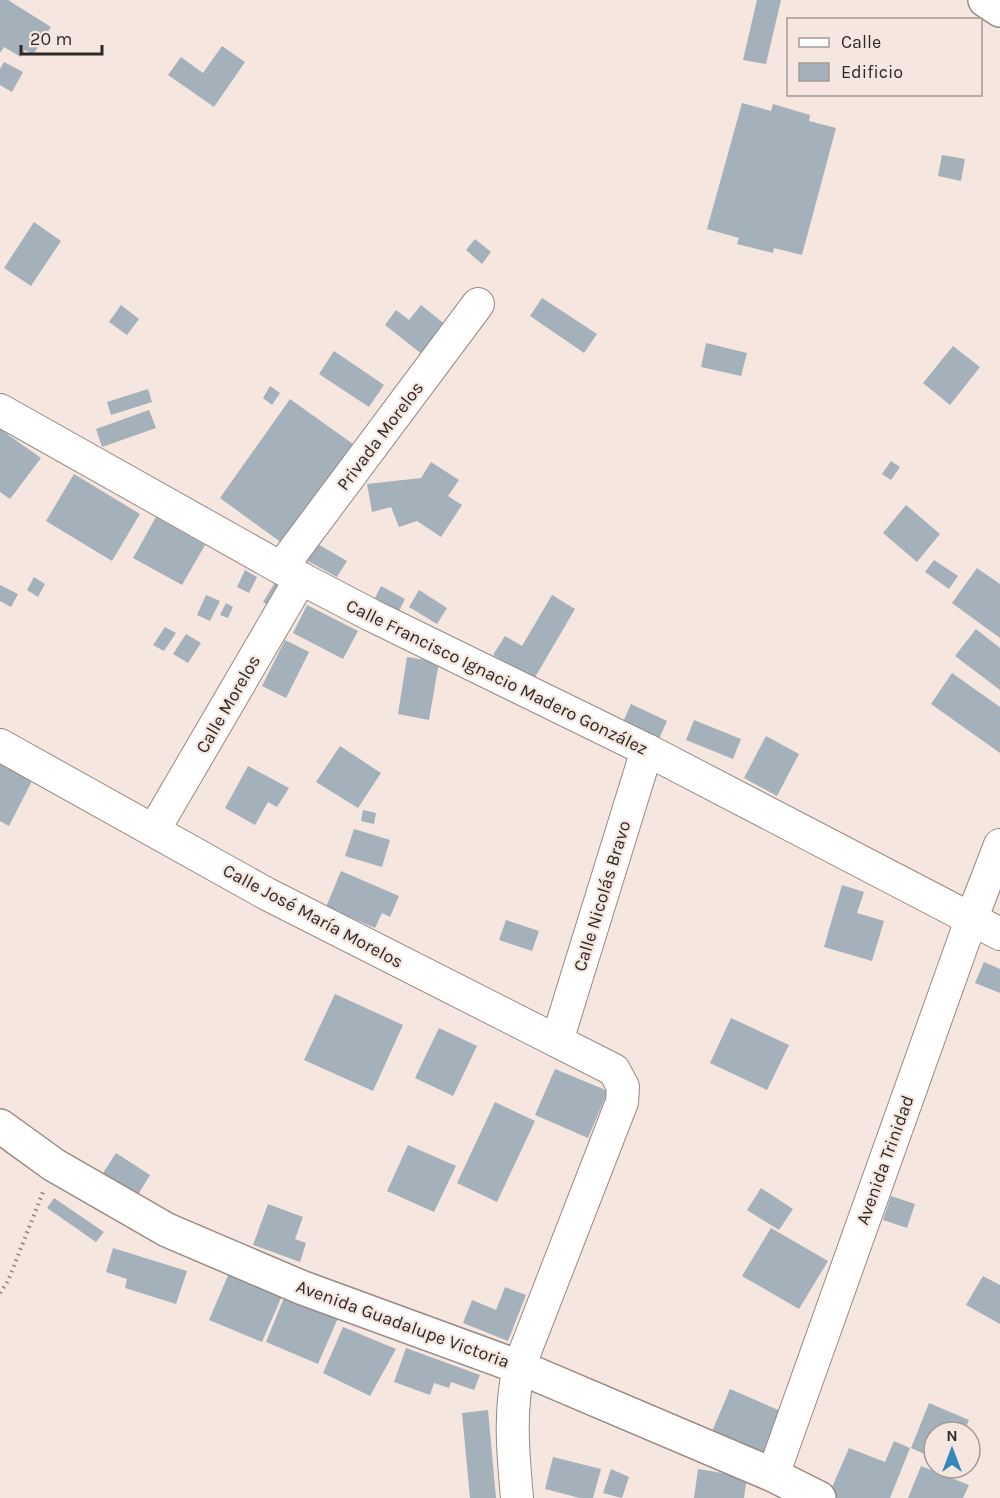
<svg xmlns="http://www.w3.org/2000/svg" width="1000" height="1498" font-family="Karla,sans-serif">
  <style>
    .building { fill: #a5b1ba }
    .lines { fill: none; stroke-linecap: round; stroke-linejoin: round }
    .street-casing { stroke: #988a84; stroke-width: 34 }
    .secondary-casing { stroke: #988a84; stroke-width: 36 }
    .path { stroke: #8c827d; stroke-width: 4; stroke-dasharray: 1.5 4.5; stroke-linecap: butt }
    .street { stroke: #fff; stroke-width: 32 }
    .secondary { stroke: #fff; stroke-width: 33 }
    .labels { text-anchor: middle; stroke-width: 4.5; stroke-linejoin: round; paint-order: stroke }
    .street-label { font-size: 18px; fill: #2e2826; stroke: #f5e6df }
  </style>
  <rect width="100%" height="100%" fill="#f5e6df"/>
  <!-- building -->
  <g class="building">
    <path d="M0,0H8L51,27L33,55L25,50L21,57L4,47L0,53Z"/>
    <path d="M757,0H781L766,64L743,60Z"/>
    <path d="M222,46L245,62L214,107L168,75L181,57L203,73Z"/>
    <path d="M4,62L23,72L12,92L0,85V69Z"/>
    <path d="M742,103L771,111L773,104L810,115L809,121L836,128L802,255L774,248L773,253L737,244L739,238L707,229Z"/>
    <path d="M942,155L965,159L961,181L938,176Z"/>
    <path d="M34,222L61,241L31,286L4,268Z"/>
    <path d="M475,239L491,252L482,264L466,250Z"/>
    <path d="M542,298L597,334L584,353L530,316Z"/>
    <path d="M121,305L139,319L127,335L109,322Z"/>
    <path d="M421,305L446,325L423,355L385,325L396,310L409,320Z"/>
    <path d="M706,343L747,353L741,376L701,367Z"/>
    <path d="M953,346L980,367L950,405L923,383Z"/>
    <path d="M334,351L384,385L369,407L319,374Z"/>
    <path d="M270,386L280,393L272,405L263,398Z"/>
    <path d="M148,389L152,402L111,415L107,402Z"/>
    <path d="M290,399L353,444L282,543L220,498Z"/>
    <path d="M149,410L156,428L102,447L96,429Z"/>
    <path d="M0,429L41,458L10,499L0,492Z"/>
    <path d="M891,461L900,467L891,480L882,474Z"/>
    <path d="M431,462L459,480L448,496L462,505L441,537L417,521L399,527L391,507L372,512L367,484L421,478Z"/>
    <path d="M74,474L140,514L112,561L46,521Z"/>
    <path d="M906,505L940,534L917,562L883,533Z"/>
    <path d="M156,517L205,545L182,585L133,558Z"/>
    <path d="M316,543L347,561L337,577L306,560Z"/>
    <path d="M934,560L958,576L949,589L925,572Z"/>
    <path d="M977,568L1000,584V638L952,603Z"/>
    <path d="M245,570L257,577L249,593L237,587Z"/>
    <path d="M34,577L45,584L38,597L27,590Z"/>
    <path d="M277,579L286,585L272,608L263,602Z"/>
    <path d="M0,585L18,594L11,607L0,601Z"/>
    <path d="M381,586L405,599L399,611L375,598Z"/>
    <path d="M419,590L447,608L437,624L409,607Z"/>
    <path d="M206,595L220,601L210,621L197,615Z"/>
    <path d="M552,595L575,609L534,679L493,655L505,636L522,646Z"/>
    <path d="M226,603L233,607L228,618L220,615Z"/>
    <path d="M307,605L358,631L343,659L293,633Z"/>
    <path d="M165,627L176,633L164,651L153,645Z"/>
    <path d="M976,629L1000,648V690L955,656Z"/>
    <path d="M186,634L201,643L188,663L173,654Z"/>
    <path d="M285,640L309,652L286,698L262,686Z"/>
    <path d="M407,657L439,662L429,720L398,714Z"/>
    <path d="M952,673L1000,707V753L931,704Z"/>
    <path d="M631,704L667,721L659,739L623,722Z"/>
    <path d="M694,720L741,739L733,759L686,740Z"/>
    <path d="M766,736L799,754L777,796L744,778Z"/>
    <path d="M340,746L381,773L358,808L316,782Z"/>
    <path d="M0,760L34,777L9,826L0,821Z"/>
    <path d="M248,766L289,788L277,807L268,802L255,825L225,808Z"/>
    <path d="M363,810L376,813L374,824L361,821Z"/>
    <path d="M354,829L390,840L382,867L345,856Z"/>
    <path d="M341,871L399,896L390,917L382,913L375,928L326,907Z"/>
    <path d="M842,885L864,892L857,913L884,921L872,961L824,947Z"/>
    <path d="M506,920L539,931L532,951L499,940Z"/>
    <path d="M984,962L1000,969V993L975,983Z"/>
    <path d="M335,994L403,1025L373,1091L304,1060Z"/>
    <path d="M731,1018L789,1045L767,1090L710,1063Z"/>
    <path d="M439,1028L477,1046L453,1096L415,1078Z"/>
    <path d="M555,1069L608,1091L588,1138L535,1115Z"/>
    <path d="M495,1102L535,1121L497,1202L457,1183Z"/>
    <path d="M408,1145L456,1166L434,1212L387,1191Z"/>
    <path d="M116,1153L150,1175L133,1203L98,1181Z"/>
    <path d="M761,1188L793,1209L779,1230L747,1210Z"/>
    <path d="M891,1196L915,1204L907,1228L883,1220Z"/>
    <path d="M54,1198L104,1232L96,1242L47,1208Z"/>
    <path d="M268,1204L303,1217L295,1239L306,1243L300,1262L253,1245Z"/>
    <path d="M771,1228L828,1261L799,1309L742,1276Z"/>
    <path d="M113,1248L187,1271L176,1304L125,1288L127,1279L106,1272Z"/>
    <path d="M229,1273L282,1296L262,1342L209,1320Z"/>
    <path d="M983,1276L1000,1285V1324L966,1305Z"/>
    <path d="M505,1287L526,1295L508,1341L463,1323L472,1300L496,1310Z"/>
    <path d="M285,1295L338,1318L318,1364L266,1342Z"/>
    <path d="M343,1327L396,1349L370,1396L323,1373Z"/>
    <path d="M406,1348L480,1375L474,1390L451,1382L449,1388L434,1383L430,1395L394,1382Z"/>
    <path d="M730,1389L783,1412L763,1458L710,1436Z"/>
    <path d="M929,1403L969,1420L964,1432H934V1458L911,1448Z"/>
    <path d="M488,1410L496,1498H470L462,1413Z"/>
    <path d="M894,1441L910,1448L890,1498H838L829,1494L849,1448L885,1462Z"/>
    <path d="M553,1457L601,1469L593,1498H580L545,1489Z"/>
    <path d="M921,1466L969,1485L963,1498H908Z"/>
    <path d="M611,1469L629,1477L622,1498L603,1493Z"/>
    <path d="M698,1469L747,1477L744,1498H694Z"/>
  </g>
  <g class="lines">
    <!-- street casing -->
    <g class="street-casing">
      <g id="street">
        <path d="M0,410L281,568L371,615L647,750L1000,934"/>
        <path d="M281,568L478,304"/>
        <path d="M0,745L267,894L614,1070L623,1087L622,1102L519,1367C509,1412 513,1453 517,1498"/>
        <path d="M154,830L301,578"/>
        <path d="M557,1041L647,750"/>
        <path d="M773,1475L971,920L1000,845"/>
      </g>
    </g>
    <!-- secondary casing -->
    <g class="secondary-casing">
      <g id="secondary">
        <path d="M985,0L1000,10"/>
        <path d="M0,1126L54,1165L167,1230L303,1288L519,1367L773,1475L819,1498"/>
      </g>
    </g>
    <!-- path -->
    <path class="path" d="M0,1293L8,1281L43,1192"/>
    <!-- street -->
    <use href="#street" class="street"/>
    <!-- secondary -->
    <use href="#secondary" class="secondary"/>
  </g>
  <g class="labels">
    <!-- street labels -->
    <g class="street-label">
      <text transform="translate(380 436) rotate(-53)" y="6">Privada Morelos</text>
      <text transform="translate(497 677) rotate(26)" y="6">Calle Francisco Ignacio Madero González</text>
      <text transform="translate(228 704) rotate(-60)" y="6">Calle Morelos</text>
      <text transform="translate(602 896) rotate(-73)" y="6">Calle Nicolás Bravo</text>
      <text transform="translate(313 916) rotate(28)" y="6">Calle José María Morelos</text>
      <text transform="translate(885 1160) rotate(-70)" y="6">Avenida Trinidad</text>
      <text transform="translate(403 1324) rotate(20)" y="6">Avenida Guadalupe Victoria</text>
    </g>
  </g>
  <!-- legend -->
  <rect x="787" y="18" width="195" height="78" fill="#f5e6df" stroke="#a59a95" stroke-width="1.5"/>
  <rect x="799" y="38" width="30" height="9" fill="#ffffff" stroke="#a59a95" stroke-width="1.5"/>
  <text x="841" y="48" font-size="18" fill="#2e2826">Calle</text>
  <rect x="799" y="63" width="30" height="18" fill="#a5b1ba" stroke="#a59a95" stroke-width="1.5"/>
  <text x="841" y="78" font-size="18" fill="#2e2826">Edificio</text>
  <!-- north arrow -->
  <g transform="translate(952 1450)"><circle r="28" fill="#f5e6df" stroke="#a59a95" stroke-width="1.5"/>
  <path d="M0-4.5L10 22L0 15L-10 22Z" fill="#3687b8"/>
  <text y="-9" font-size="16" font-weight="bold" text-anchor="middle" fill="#2e2826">N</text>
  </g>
  <!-- scale -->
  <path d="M21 45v9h81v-9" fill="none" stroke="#2e2826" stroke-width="3"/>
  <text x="30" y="45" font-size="18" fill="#2e2826" stroke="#f5e6df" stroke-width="4.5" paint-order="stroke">20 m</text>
</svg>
